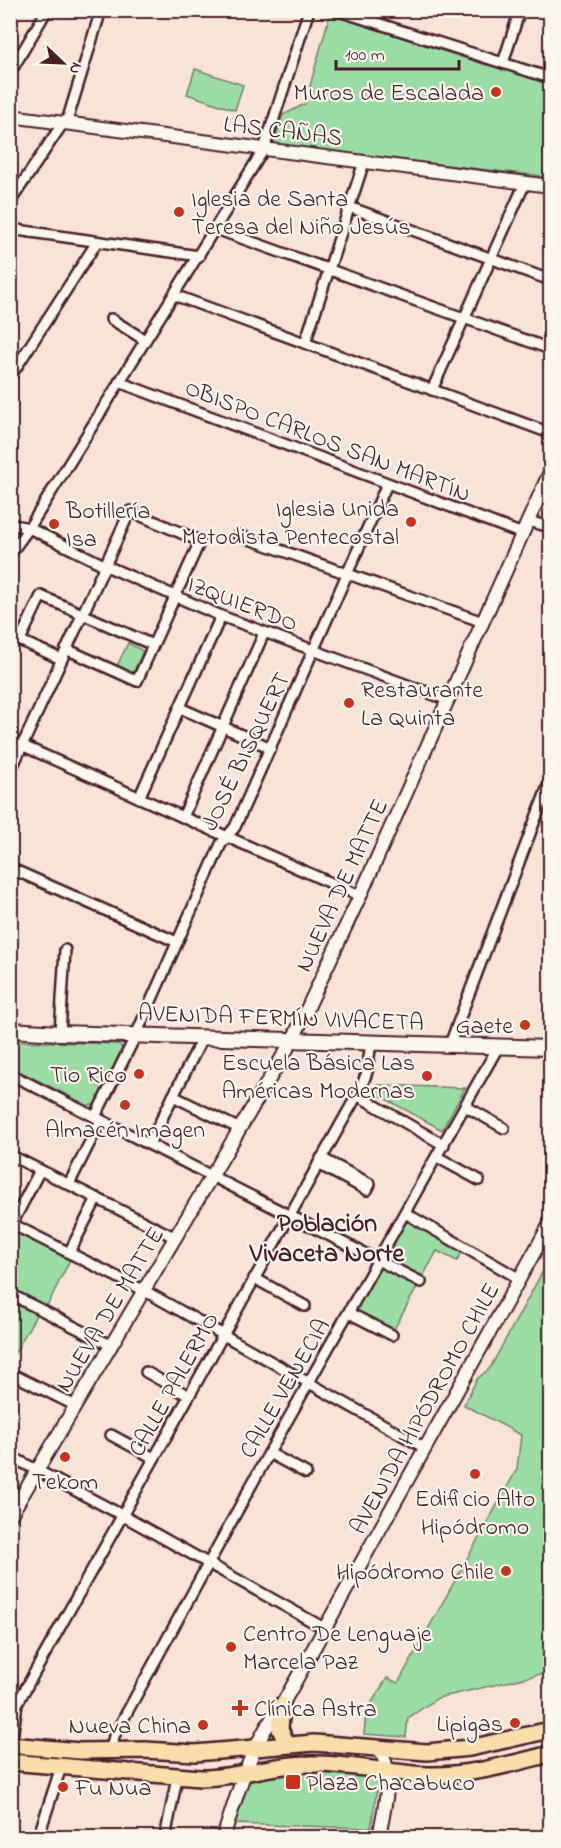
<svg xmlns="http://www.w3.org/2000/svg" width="561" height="1848" font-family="'Indie Flower',sans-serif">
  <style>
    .green { fill: #9bdca5; stroke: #727e68; stroke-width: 1.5 }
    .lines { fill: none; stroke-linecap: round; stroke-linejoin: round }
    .minor-casing { stroke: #4a1f2b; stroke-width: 14 }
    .tertiary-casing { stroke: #4a1f2b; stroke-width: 16 }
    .secondary-casing { stroke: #4a1f2b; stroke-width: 18 }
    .primary-casing { stroke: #4a1f2b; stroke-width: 20 }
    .minor { stroke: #fbf7ec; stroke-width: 9 }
    .tertiary { stroke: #fbf7ec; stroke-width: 12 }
    .secondary { stroke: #fbf7ec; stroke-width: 14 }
    .primary { stroke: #f9deab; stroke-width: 15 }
    .poi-dot { fill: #c8321e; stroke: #fbf7ec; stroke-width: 2 }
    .labels { text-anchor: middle; stroke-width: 4.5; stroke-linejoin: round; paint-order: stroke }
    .poi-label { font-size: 24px; fill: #4a1f2b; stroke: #fbf7ec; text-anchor: end }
    .street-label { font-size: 24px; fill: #4a1f2b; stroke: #fbf7ec }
    .neighbourhood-label { font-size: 26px; font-weight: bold; fill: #4a1f2b; stroke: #fbf7ec }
  </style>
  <rect width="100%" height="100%" fill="#f8e4d7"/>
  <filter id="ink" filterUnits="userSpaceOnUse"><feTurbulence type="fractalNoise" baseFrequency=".0167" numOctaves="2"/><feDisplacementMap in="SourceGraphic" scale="12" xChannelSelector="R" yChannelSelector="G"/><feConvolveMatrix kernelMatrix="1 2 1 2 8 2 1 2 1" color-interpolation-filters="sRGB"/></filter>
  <g filter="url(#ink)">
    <!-- green -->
    <g class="green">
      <path d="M330,14L483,64L550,83V177L273,145L283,115L305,104Z"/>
      <path d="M195,69L243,85L235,110L187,94Z"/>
      <path d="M128,643L143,651L132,675L116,668Z"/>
      <path d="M11,1041L120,1044L122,1050L94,1105H87L11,1067Z"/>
      <path d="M376,1085L465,1088L442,1130L373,1092Z"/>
      <path d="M408,1219L463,1250L457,1261L437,1251L393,1331L356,1313V1310L405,1220Z"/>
      <path d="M11,1228L70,1260L44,1312L39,1310L11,1360Z"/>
      <path d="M550,1258V1672L438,1698L408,1718L406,1737L364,1734L366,1712L387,1678L398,1683L517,1469L521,1435L464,1405L477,1379L490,1368Z"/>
      <path d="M313,1768L379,1776L371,1828L231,1824L241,1793L253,1778Z"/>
    </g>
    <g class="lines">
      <!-- minor casing -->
      <g class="minor-casing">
        <g id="minor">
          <path d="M336,10L550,78"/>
          <path d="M549,10L550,11"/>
          <path d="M503,63L520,10"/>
          <path d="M10,73L47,10"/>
          <path d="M10,202L59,129L68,118L101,10"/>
          <path d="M349,207L550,280"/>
          <path d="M10,229L199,256"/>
          <path d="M216,229L550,349"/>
          <path d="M174,295L550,433"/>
          <path d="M111,319L145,340"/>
          <path d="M305,343L364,162"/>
          <path d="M10,377L97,242"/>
          <path d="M119,382L523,534"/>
          <path d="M432,390L525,183"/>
          <path d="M528,521L550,527"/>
          <path d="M10,524L29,528L104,565L221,616L448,700"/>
          <path d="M238,535L483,622"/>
          <path d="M10,554L29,528L264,149L309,10"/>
          <path d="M10,636L61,659"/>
          <path d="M20,640L41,596L153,645"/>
          <path d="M180,708L271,748"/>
          <path d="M10,740L360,896"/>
          <path d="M10,772L17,757L130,511L200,541L137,681L66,649"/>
          <path d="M139,798L221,616"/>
          <path d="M183,817L264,633"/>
          <path d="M10,868L177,942"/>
          <path d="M60,1033L65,950"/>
          <path d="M450,1044L550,781"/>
          <path d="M10,1074L421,1282"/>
          <path d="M357,1095L444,1145"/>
          <path d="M173,1096L240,1129"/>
          <path d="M465,1106L504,1128"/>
          <path d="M95,1117L136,1035L221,844L235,827L387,484"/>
          <path d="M149,1144L203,1037"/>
          <path d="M10,1155L176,1238"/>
          <path d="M437,1157L479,1180"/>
          <path d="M318,1164L367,1190L370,1184L321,1158"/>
          <path d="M69,1184L101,1120"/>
          <path d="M405,1213L520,1279"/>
          <path d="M10,1223L145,1291L425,1448"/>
          <path d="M12,1224L40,1170"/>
          <path d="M69,1253L97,1198"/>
          <path d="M254,1278L305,1306"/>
          <path d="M10,1294L112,1346"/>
          <path d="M349,1313L392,1335"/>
          <path d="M146,1372L189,1396"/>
          <path d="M10,1373L76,1406"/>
          <path d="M111,1435L154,1458"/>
          <path d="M269,1453L306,1473"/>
          <path d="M10,1456L118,1513L324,1628"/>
          <path d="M11,1745L17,1704L361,1088L367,1072L371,1042"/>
          <path d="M110,1752L114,1736L269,1453L498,1047"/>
          <path d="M38,1838L61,1767"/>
          <path d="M165,1838L177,1778"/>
        </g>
      </g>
      <!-- tertiary casing -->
      <g class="tertiary-casing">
        <g id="tertiary">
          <path d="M10,116L550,186"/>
          <path d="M10,1516L293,1039L360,896L550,472"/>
          <path d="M379,1749C396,1773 383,1810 379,1838"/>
          <path d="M223,1838C238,1792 251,1743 282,1705L550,1224"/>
        </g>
      </g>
      <!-- secondary casing -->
      <g class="secondary-casing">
        <path id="secondary" d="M10,1030L60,1033L550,1048"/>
      </g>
      <!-- primary casing -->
      <g class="primary-casing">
        <g id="primary">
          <path d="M282,1705L280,1729L287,1744"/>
          <path d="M10,1745L80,1751L145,1750L195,1753L314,1743L427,1752L470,1748L550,1730"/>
          <path d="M10,1762L200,1778C237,1778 272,1764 309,1764C349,1763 388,1773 428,1775C470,1776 510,1764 550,1754"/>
        </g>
      </g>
      <!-- minor -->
      <use href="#minor" class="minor"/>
      <!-- tertiary -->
      <use href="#tertiary" class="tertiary"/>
      <!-- secondary -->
      <use href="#secondary" class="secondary"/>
      <!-- primary -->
      <use href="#primary" class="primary"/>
    </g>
  </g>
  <!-- markers -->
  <g class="poi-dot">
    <circle cx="496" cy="92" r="6"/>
    <circle cx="179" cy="212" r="6"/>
    <circle cx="411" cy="522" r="6"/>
    <circle cx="54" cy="524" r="6"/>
    <circle cx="349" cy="703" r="6"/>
    <circle cx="525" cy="1025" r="6"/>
    <circle cx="139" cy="1074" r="6"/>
    <circle cx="427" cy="1076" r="6"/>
    <circle cx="125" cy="1105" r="6"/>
    <circle cx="65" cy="1457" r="6"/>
    <circle cx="475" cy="1474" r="6"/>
    <circle cx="506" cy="1571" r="6"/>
    <circle cx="231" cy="1647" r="6"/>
    <path d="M237 1699h6v6h6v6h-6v6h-6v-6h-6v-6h6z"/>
    <circle cx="515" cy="1723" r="6"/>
    <circle cx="203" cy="1725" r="6"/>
    <rect x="285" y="1774" width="16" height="16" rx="3"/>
    <circle cx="63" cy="1787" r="6"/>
  </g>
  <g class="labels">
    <!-- poi labels -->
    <g class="poi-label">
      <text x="484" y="100">Muros de Escalada</text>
      <text x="191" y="206" text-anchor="start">Iglesia de Santa<tspan x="191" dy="28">Teresa del Niño Jesús</tspan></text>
      <text x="399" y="516">Iglesia Unida<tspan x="399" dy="28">Metodista Pentecostal</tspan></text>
      <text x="66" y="518" text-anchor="start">Botillería<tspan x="66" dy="28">Isa</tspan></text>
      <text x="361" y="697" text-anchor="start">Restaurante<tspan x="361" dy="28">La Quinta</tspan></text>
      <text x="513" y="1033">Gaete</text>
      <text x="415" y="1070">Escuela Básica Las<tspan x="415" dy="28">Américas Modernas</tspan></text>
      <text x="127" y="1082">Tio Rico</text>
      <text x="125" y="1137" text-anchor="middle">Almacén Imagen</text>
      <text x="65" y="1489" text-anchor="middle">Tekom</text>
      <text x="475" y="1506" text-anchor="middle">Edificio Alto<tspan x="475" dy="28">Hipódromo</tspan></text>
      <text x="494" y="1579">Hipódromo Chile</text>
      <text x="243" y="1641" text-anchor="start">Centro De Lenguaje<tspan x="243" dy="28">Marcela Paz</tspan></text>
      <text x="254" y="1716" text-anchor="start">Clínica Astra</text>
      <text x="503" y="1731">Lipigas</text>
      <text x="191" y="1733">Nueva China</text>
      <text x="306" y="1790" text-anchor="start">Plaza Chacabuco</text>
      <text x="75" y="1795" text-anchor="start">Fu Nua</text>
    </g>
    <!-- street labels -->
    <g class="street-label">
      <text transform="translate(283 130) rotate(7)" y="8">LAS CAÑAS</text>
      <text transform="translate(328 440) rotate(21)" y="8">OBISPO CARLOS SAN MARTÍN</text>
      <text transform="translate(243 603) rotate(21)" y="8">IZQUIERDO</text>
      <text transform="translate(245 751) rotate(-64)" y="8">JOSÉ BISQUERT</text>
      <text transform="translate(341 885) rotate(-65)" y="8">NUEVA DE MATTE</text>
      <text transform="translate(281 1017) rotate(2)" y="8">AVENIDA FERMÍN VIVACETA</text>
      <text transform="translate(109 1309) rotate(-59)" y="8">NUEVA DE MATTE</text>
      <text transform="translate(173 1384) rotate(-61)" y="8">CALLE PALERMO</text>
      <text transform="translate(284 1388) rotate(-60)" y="8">CALLE VENECIA</text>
      <text transform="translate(424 1408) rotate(-61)" y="8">AVENIDA HIPÓDROMO CHILE</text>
    </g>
    <!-- neighbourhood labels -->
    <g class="neighbourhood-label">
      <text x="327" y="1231">Población<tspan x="327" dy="30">Vivaceta Norte</tspan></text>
    </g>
  </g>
  <!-- margin -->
  <rect width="561" height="1848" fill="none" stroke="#fbf7ec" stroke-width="36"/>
  <rect x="18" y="18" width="525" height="1812" fill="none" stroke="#4a1f2b" stroke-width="2" filter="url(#ink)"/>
  <!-- north arrow -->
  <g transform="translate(63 63) rotate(113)" stroke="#fbf7ec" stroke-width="4.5" paint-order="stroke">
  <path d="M0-4.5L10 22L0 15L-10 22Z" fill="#4a1f2b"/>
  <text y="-9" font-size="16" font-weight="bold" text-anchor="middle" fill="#4a1f2b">N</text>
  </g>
  <!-- scale -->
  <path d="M336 60v9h123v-9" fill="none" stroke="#4a1f2b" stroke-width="3"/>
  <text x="345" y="60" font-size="18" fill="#4a1f2b" stroke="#fbf7ec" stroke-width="4.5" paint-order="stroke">100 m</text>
</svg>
